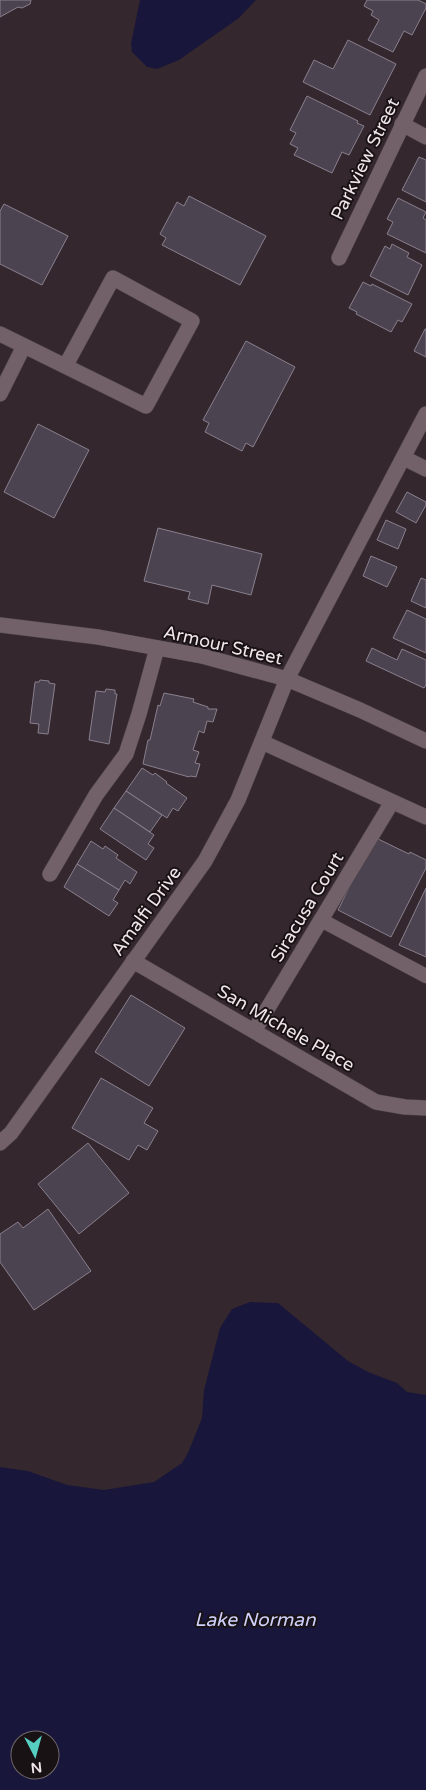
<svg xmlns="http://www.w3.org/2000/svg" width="426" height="1790" font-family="'Varela Round',sans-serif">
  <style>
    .water { fill: #19163b; fill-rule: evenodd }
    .building { fill: #4c4350; stroke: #89808e }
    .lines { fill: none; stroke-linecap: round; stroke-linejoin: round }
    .service-casing { stroke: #4f4349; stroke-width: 15 }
    .minor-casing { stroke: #4f4349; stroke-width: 16 }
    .service { stroke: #726169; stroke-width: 14 }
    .minor { stroke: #726169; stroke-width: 15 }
    .labels { text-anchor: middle; stroke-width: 4; stroke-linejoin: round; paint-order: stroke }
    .street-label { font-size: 18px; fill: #f0e6ea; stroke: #191215 }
    .water-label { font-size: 19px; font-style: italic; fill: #cfd1fc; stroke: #191215 }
  </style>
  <rect width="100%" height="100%" fill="#35272e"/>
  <!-- water -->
  <g class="water">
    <path d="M140,0H256L239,18L179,60L157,69L147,67L132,52L131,44Z"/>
    <path d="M250,1302L278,1303L348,1361L368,1372L397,1383L407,1392L426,1395V1790H0V1467L28,1471L67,1485L104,1490L154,1482L182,1463L188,1453L202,1418L204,1390L220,1328L232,1309ZM20,1740H50V1770H20Z"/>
  </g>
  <!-- building -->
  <g class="building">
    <path d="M0,0H31L30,4L22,8L18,7L0,17Z"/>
    <path d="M367,0H418L426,4V8L412,35L404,31L393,52L368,40L379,20L371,15L373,11L364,6Z"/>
    <path d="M348,40L396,64L370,115L303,82L314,60L333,69Z"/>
    <path d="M307,96L358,121L357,123L364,126L349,155L342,152L332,173L294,155L298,148L290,144L296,133L290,130Z"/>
    <path d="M419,157L426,160V202L402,190Z"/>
    <path d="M189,196L266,236L240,285L162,245L166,238L160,234L177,202L184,206Z"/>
    <path d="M398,198L426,212L423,218L426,220V253L387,234L393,222L387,219Z"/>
    <path d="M4,204L68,236L42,285L0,264V211Z"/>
    <path d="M392,244L409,253L407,257L422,265L408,295L370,276L385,246L390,249Z"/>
    <path d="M363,282L371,286L372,284L412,304L402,322L398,320L391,332L356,314L357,312L349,308Z"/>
    <path d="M425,329H426V357L414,351Z"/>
    <path d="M246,341L295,367L253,447L246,443L242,451L205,432L209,423L203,420Z"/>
    <path d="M38,424L89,450L54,518L4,492Z"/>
    <path d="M407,492L426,502V505L416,523L396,512Z"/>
    <path d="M386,520L406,529L398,549L377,540Z"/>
    <path d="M158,528L262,554L251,595L212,585L208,604L188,599L190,592L144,581Z"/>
    <path d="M371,556L397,567L387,587L363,576Z"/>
    <path d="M421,578L426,580V608L411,601Z"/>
    <path d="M407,610L426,619V653L393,638Z"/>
    <path d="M372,648L397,660L402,649L426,660V685L424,688L366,661Z"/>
    <path d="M40,680L49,681V683L55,684L48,734L38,733L39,724L30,723L35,682H39Z"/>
    <path d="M106,689L115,690V694H117L109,744L89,740L96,691L105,692Z"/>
    <path d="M164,693L194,699L193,702L208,707V709H217L213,722L207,721L204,733L199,731L193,750L199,752L195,763L200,764L196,777L190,776L189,777L143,764L148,740H150L158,705L160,706Z"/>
    <path d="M142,768L153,775L155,773L167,782L166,783L187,798L178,811L173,808L167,818L126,791Z"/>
    <path d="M126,791L162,815L150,832L114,808Z"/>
    <path d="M114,808L154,835L148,844L154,848L146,860L100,829Z"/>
    <path d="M374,837L409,854L410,852L426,860V868L391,937L338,910Z"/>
    <path d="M91,841L103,849L105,846L118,855L116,858L137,872L130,884L125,880L119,890L77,864Z"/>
    <path d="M77,864L119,890L113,900L118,903L109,916L64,887Z"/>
    <path d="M426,888V957L399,945Z"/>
    <path d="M131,995L185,1028L149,1086L95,1052Z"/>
    <path d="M101,1078L153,1108L144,1123L158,1131L147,1150L138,1145L129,1160L72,1128Z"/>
    <path d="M88,1143L129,1193L79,1234L38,1184Z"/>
    <path d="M48,1209L91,1271L34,1310L0,1262V1234L18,1222L23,1228Z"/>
  </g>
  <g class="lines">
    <!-- service casing -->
    <g class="service-casing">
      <path id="service" d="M321,920L426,976"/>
    </g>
    <!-- minor casing -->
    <g class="minor-casing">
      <g id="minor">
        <path d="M402,124L426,137"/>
        <path d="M339,258L426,76"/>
        <path d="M0,334L146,406L192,321L113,278L66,365"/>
        <path d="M0,394L24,346"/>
        <path d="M404,458L426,469"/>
        <path d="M0,625L98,637L202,656L287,679L360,710L426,741"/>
        <path d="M262,742L426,817"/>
        <path d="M50,874L96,795L126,754L139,714L157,648"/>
        <path d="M133,961L376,1102L405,1107L426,1108"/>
        <path d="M254,1031L392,802"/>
        <path d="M0,1143L11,1133L205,861L238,800L287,679L426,414"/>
      </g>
    </g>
    <!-- service -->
    <use href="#service" class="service"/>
    <!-- minor -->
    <use href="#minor" class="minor"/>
  </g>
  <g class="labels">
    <!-- street labels -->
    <g class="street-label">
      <text transform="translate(365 159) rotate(-64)" y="6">Parkview Street</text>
      <text transform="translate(223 645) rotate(13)" y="6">Armour Street</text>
      <text transform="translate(307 907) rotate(-59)" y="6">Siracusa Court</text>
      <text transform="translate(146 911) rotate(-54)" y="6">Amalfi Drive</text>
      <text transform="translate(286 1028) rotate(30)" y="6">San Michele Place</text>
    </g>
    <!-- water labels -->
    <g class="water-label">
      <text x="255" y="1626">Lake Norman</text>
    </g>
  </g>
  <!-- north arrow -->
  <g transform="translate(35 1755) rotate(174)"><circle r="24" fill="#191215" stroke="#6f676a"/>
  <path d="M0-4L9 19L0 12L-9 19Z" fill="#57cec2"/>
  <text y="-8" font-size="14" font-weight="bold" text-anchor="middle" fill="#f0e6ea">N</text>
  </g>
</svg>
